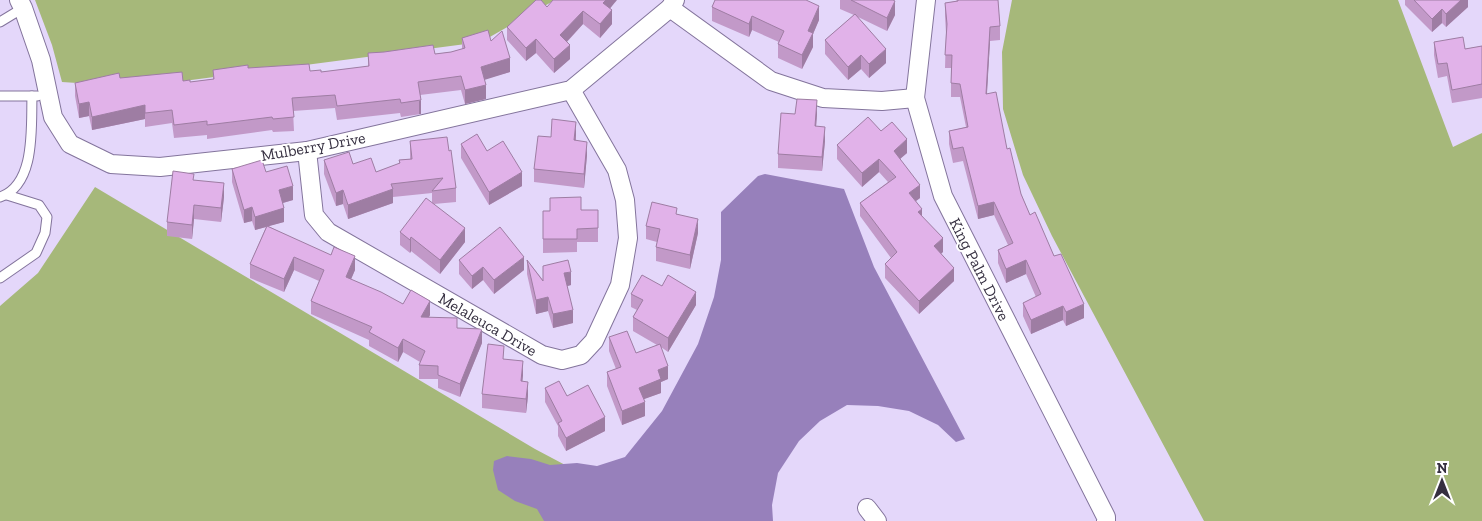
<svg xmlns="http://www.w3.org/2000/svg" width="1482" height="521" font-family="'Zilla Slab',serif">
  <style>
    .green { fill: #a6b87a }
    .water { fill: #9780bb }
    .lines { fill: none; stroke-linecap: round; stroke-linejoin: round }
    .service-casing { stroke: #83749c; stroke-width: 11 }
    .minor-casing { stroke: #83749c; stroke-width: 20 }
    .service { stroke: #fff; stroke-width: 9 }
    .minor { stroke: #fff; stroke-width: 18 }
    .wall { fill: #c299c8 }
    .shaded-wall { fill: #9e7da3 }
    .building { fill: #e1b2e9; stroke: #9e7da3 }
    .labels { text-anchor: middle; stroke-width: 4; stroke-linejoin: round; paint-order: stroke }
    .street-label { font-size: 16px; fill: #352f40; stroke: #fff }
  </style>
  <rect width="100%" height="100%" fill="#e4d7fa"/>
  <!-- green -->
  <g class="green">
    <path d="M35,0H555L481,42L138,87L62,82L52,45Z"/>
    <path d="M1012,0H1398L1453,147L1482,133V521H1204L1052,236L1023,175L1003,109L1002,52Z"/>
    <path d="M95,187L535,449L671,521H0V306L38,273Z"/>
  </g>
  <!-- water -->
  <path class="water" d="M765,174L844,189L874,267L965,439L956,442L938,425L909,411L878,406L847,405L820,421L799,441L778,473L772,505L773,521H544L537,509L515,501L498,490L493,470L494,461L507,456L531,459L550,465L577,463L597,466L625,457L662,411L698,344L714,297L721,260V212L758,176Z"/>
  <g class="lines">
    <!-- service casing -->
    <g class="service-casing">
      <g id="service">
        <path d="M0,22L23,8"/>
        <path d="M0,96H37"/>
        <path d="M0,197C36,185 31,127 32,96"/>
        <path d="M0,278L36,253L45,233L47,217L39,205L7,195"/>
      </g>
    </g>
    <!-- minor casing -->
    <g class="minor-casing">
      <g id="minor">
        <path d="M19,0L23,8L41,60L53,117L70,144L111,164L160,167L307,151L571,90L670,8L675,0"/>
        <path d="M926,0L915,98L943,196L1106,517V521"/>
        <path d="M670,8L771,81L823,98L882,101L915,98"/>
        <path d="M307,151L314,215L328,232L542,355L562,360L581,355L594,341L620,285L628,238L625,200L617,170L571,90"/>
        <path d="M867,508L877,521"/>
      </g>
    </g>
    <!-- service -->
    <use href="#service" class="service"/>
    <!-- minor -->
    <use href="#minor" class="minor"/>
  </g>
  <!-- wall -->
  <g class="wall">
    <path d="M840,0H893L895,15L887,31L858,17L886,63L869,78L861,69L848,80L825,54V40L854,15L840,9Z"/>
    <path d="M956,0H998L1000,26V40L990,41L987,94L1007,149L1021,194L1030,215L1054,256L1084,318L1066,326L1063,320L1031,334L1023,316V303L1036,297L1026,274L1006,283L998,263V250L1008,245L994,215L978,219L963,161L953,163L949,144V131L966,127L960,97H951V68H945L946,33L945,16V3L957,1Z"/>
    <path d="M1405,0H1468V7L1446,27L1442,23L1432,32L1405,5Z"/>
    <path d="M547,7L610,9L612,24L600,38L583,24L567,42L570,59L554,73L536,53L526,61L507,40V27Z"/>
    <path d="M712,7L819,20L813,34V47L802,69L778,58V44L779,42L752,30L749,37L712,21Z"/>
    <path d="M462,38L491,41L510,72L484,79L486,99L465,104L461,90L420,95L421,114L401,117L400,113L337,120L335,108L293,111L294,131L273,132L272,130L207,139V135L174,138L172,123L145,127V119L92,130L89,116L79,118L75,96V83L120,78L190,82L213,79V70L248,68L310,71L321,72L368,67V53L435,54L451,52L462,49Z"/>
    <path d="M1434,42L1465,49L1482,46V98L1452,103L1447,76L1438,78L1434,55Z"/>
    <path d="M795,114H817L816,127L825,141L822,171L778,168V154Z"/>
    <path d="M881,131L907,153L900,159L920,198L916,201L922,216L943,252L941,253L954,281L919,314L885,278V264L891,258L860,216V203L888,182L879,172L862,187L837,159V145Z"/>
    <path d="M576,135V140L587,155L584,188L534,182V169L551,137Z"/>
    <path d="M410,141L449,151L456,188V202L434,204L465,242L440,274L411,251L410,253L400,245V232L432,203V193L393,197V203L348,219L343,204L336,206L324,174V160L353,164L376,172L399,164V160L410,159Z"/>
    <path d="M461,144L487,151L522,186L489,205L461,158Z"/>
    <path d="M232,169L266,172L293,200L283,203L284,222L268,226L355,270L351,279L403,304L430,315L429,317L457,328L482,343L460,397L438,388V379H419V365L420,362L403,352L398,362L369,346V340L311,314V301L319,281L294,270L284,292L250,278V264L266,227L255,230L252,221L244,223L232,182Z"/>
    <path d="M194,180L224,197L221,222L194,219L192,239L167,236V222Z"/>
    <path d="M581,210H598V242H577V252L543,253V211Z"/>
    <path d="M677,214L698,233L690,269L656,261V247L657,242L646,239V226Z"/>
    <path d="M459,260L524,270L494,294L483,280L472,289L459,274Z"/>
    <path d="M527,260L543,280L571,285L567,286L573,323L553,328L548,311L536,314L527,274Z"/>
    <path d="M631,294L696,305L668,352L661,347L668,379L661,382V393L643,399L645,416L622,425L607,386V372L616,369L609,351V337L636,353L657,345L633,331V317L637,310L631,307Z"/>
    <path d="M504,359L523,375L522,382L528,396L526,413L482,408V394Z"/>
    <path d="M545,388L567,396L605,431L566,451L558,436V426L545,402Z"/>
  </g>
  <!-- shaded-wall -->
  <g class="shaded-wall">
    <path d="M606,0H617L603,17V3Z"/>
    <path d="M1461,0H1468V7L1446,27V14Z"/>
    <path d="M895,1V15L887,31V18Z"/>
    <path d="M819,6V20L813,34V47L802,69V55L808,31Z"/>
    <path d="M1442,9V23L1432,32V19Z"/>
    <path d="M612,10V24L600,38V24Z"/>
    <path d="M583,11V24L560,49V35Z"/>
    <path d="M752,16V30L749,37V24Z"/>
    <path d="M990,27V41L986,108V94Z"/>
    <path d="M536,39V53L526,61V48Z"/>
    <path d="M570,45V59L554,73V59Z"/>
    <path d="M886,49V63L869,78V64Z"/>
    <path d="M861,55V69L848,80V67Z"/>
    <path d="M510,58V72L481,81V67Z"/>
    <path d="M486,85V99L465,104V90Z"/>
    <path d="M421,100V114H419V101Z"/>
    <path d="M817,100V114L815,140V126Z"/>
    <path d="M89,102V116L79,118V104Z"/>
    <path d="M145,105V119L92,130V117Z"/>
    <path d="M576,122V135L574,154V140Z"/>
    <path d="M825,127V141L822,171V157Z"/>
    <path d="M907,139V153L894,164V151Z"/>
    <path d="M587,142V155L584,188V174Z"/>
    <path d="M879,159V172L862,187V173Z"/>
    <path d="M522,172V186L489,205V192Z"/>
    <path d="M224,183V197L221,222V208Z"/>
    <path d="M920,185V198L909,206V193Z"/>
    <path d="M293,186V200L279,204V190Z"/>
    <path d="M393,189V203L348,219V205Z"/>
    <path d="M343,190V204L336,206V193Z"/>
    <path d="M994,202V215L978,219V206Z"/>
    <path d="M194,205V219L192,239V225Z"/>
    <path d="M252,207V221L244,223V210Z"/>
    <path d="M284,208V222L255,230V217Z"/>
    <path d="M922,209V223L918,212Z"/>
    <path d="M698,219V233L690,269V255Z"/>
    <path d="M465,228V242L440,274V260Z"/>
    <path d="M411,237V251L410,253V240Z"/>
    <path d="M943,238V252L934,260V246Z"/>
    <path d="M355,256V270L346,291V277Z"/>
    <path d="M294,257V270L284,292V279Z"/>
    <path d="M524,257V270L494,294V280Z"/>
    <path d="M1026,260V274L1006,283V269Z"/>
    <path d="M483,267V280L472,289V276Z"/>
    <path d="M954,268V281L919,314V301Z"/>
    <path d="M571,272V285L564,287V273Z"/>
    <path d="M696,292V305L668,352V338Z"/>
    <path d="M548,297V311L536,314V300Z"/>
    <path d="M430,301V315L421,331V317Z"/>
    <path d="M1084,304V318L1066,326V312Z"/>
    <path d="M1063,306V320L1031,334V320Z"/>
    <path d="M573,310V323L553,328V314Z"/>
    <path d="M482,329V343L460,397V384Z"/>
    <path d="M403,339V352L398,362V348Z"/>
    <path d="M523,361V375L521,395V381Z"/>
    <path d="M668,366V379L661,382V393L639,401V388L658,370Z"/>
    <path d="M528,382V396L526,413V399Z"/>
    <path d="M645,402V416L622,425V411Z"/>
    <path d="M605,417V431L566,451V438Z"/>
  </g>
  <!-- building -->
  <g class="building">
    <path d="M536,0H541L547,7L553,0H606L603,3L612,10L600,24L583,11L560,35L570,45L554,59L536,39L526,48L507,27Z"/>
    <path d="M715,0H806L819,6L808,31L813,33L802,55L778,44L784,31L752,16L749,24L712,7Z"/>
    <path d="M851,0H893L895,1L887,18Z"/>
    <path d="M958,0H998L1000,26L990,27L986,94L996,92L1007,149L1010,148L1021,194L1030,215L1035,212L1054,256L1061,254L1084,304L1066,312L1063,306L1031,320L1023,303L1041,294L1026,260L1006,269L998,250L1013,243L994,202L978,206L963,147L953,149L949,131L968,127L960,84L951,83L952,55H945L947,24L945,3L958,1Z"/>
    <path d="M1414,0H1461L1446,14L1442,9L1432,19Z"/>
    <path d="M855,14L886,49L869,64L861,55L848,67L825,40Z"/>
    <path d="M488,30L491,41L502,31L510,58L481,67L486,85L465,90L461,76L418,82L421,100L401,103L400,99L337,106L335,95L292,98L294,117L273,119L272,117L207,125V121L174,125L172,110L145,113V105L92,117L89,102L79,104L75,83L119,73L120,78L182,72L183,81L190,80V82L214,79L213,70L248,65V68L309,64L310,71L321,70V72L369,66L368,53L384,52L433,45L435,54L451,52L465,48L462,38Z"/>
    <path d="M1463,37L1465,49L1482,46V84L1452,90L1447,63L1438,64L1434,42Z"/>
    <path d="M797,99L817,100L815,126L825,127L822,157L778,154L781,113L795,114Z"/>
    <path d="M868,117L881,131L892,122L907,139L894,151L920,185L909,193L922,209L918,212L943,238L934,246L954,268L919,301L885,264L897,252L860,203L896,177L879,159L862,173L837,145Z"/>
    <path d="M552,119L576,122L574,140L587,142L584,174L534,169L538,136L551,137Z"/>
    <path d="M477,134L487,151L503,141L522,172L489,192L461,144Z"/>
    <path d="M447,137L449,151L451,150L456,188L432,191L443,178L391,184L393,189L348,205L343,190L336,193L324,160L349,152L353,164L371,158L376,172L400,163L399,160L412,159L410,141Z"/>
    <path d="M262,160L266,172L287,166L293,186L279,190L284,208L255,217L252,207L244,210L232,169Z"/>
    <path d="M173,171L194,174L193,180L224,183L221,208L194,205L192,225L167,222Z"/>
    <path d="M581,197V210H598V228L577,229V239H543V211H550V198Z"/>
    <path d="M426,198L465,228L440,260L411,237L410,240L400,232Z"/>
    <path d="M652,202L677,208L676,214L698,219L690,255L656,247L660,229L646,226Z"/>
    <path d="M267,226L331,255L334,247L355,256L346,277L381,292L403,304L411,290L430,301L421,317L457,318V328L482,329L460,384L438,375V366L419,365L425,351L403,339L398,348L369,332L372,327L311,301L324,270L294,257L284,279L250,264Z"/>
    <path d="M500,227L524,257L494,280L483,267L472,276L459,260Z"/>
    <path d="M527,260L543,281V266L568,260L571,272L564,273L573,310L553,314L548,297L536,300Z"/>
    <path d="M642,275L662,286L668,275L696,292L668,338L633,317L643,300L631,294Z"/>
    <path d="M627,331L636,353L660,344L668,366L658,370L661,379L639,388L645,402L622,411L607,372L621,367L609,337Z"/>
    <path d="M488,344L504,346L503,359L523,361L521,381L528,382L526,399L482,394Z"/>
    <path d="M559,381L567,396L588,385L605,417L566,438L558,423L562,421L545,388Z"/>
  </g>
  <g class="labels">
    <!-- street labels -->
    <g class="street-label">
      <text transform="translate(313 146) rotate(-10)" y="6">Mulberry Drive</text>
      <text transform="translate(980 269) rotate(63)" y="6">King Palm Drive</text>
      <text transform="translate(488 324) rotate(30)" y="6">Melaleuca Drive</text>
    </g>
  </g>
  <!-- north arrow -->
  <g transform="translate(1442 481)" stroke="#ffffff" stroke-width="4" paint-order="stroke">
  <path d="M0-4L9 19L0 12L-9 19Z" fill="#352f40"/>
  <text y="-8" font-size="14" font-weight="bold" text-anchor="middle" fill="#352f40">N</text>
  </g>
</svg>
